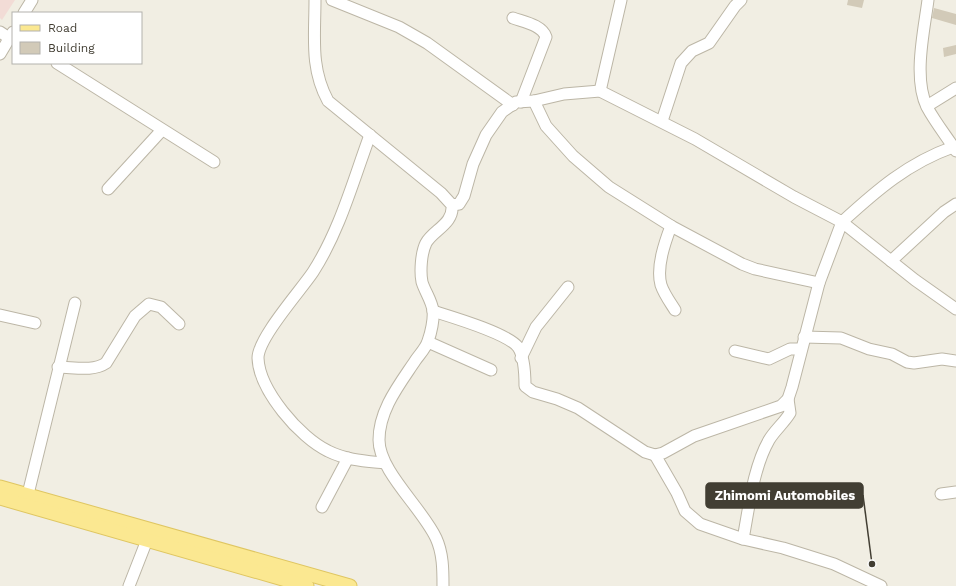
<svg xmlns="http://www.w3.org/2000/svg" width="956" height="586" font-family="'Work Sans',sans-serif">
  <style>
    .medical { fill: #f2dcd6 }
    .building { fill: #d2cab8 }
    .lines { fill: none; stroke-linecap: round; stroke-linejoin: round }
    .minor-casing { stroke: #bcb6a6; stroke-width: 13 }
    .major-casing { stroke: #dfc662; stroke-width: 15 }
    .minor { stroke: #fff; stroke-width: 11 }
    .major { stroke: #fbe891; stroke-width: 13 }
    .leader { fill: none; stroke: #423e33; stroke-width: 1.5 }
    .callout-dot { fill: #423e33; stroke: #fff; stroke-width: 1.5 }
    .callout { fill: #423e33; stroke: #423e33; stroke-width: 1.5 }
    .callout-label { font-size: 13px; text-anchor: middle; font-weight: bold; fill: #fff }
  </style>
  <rect width="100%" height="100%" fill="#f1eee3"/>
  <!-- medical -->
  <path class="medical" d="M0,0H15L2,20L0,18Z"/>
  <!-- building -->
  <g class="building">
    <path d="M848,0H864L862,8L847,5Z"/>
    <path d="M934,8L956,14V25L932,18Z"/>
    <path d="M956,45V54L944,57L943,48Z"/>
  </g>
  <g class="lines">
    <!-- minor casing -->
    <g class="minor-casing">
      <g id="minor">
        <path d="M315,0C315,37 310,68 328,101L441,193L452,205C454,224 433,230 426,243C421,253 420,272 422,282C425,292 432,301 433,311C434,319 431,333 428,341C426,348 419,355 415,361C399,385 379,410 379,440C379,471 422,508 436,538C443,553 443,570 443,586"/>
        <path d="M332,0L399,27L427,43L513,105"/>
        <path d="M928,0C924,31 913,78 927,107C935,122 947,137 956,151"/>
        <path d="M24,13L32,0"/>
        <path d="M513,18C524,22 542,25 546,37L521,102"/>
        <path d="M0,32L9,38"/>
        <path d="M0,54L13,32"/>
        <path d="M57,63L214,162"/>
        <path d="M600,91L621,0"/>
        <path d="M534,101L546,126L573,156L609,187L671,226L742,264L755,269L819,283L842,222L915,280L956,309"/>
        <path d="M927,106L956,88"/>
        <path d="M662,121L681,63L692,51L709,43L735,6L741,0"/>
        <path d="M370,135C353,181 340,230 313,272C301,290 258,338 258,358C259,390 300,438 328,451C346,460 365,461 384,463"/>
        <path d="M108,189L162,130"/>
        <path d="M452,205L459,204L464,196L473,164L486,135L502,112L516,102L534,101L564,94L600,91L695,139L794,197L842,222C877,190 908,163 953,147"/>
        <path d="M671,226C665,242 656,267 661,285C664,294 670,302 675,310"/>
        <path d="M891,261L944,212L956,204"/>
        <path d="M433,311C452,317 507,333 518,347C524,356 525,375 525,386L533,392L557,399L578,408L645,452L655,455L663,453L694,436L781,406L788,399L792,387L819,283"/>
        <path d="M0,315L35,323"/>
        <path d="M804,337L841,338L869,349L892,354L907,362L914,363L942,359L956,361"/>
        <path d="M428,342L491,370"/>
        <path d="M735,351L769,359L790,349H801"/>
        <path d="M521,358L536,327L568,287"/>
        <path d="M58,367C73,367 93,372 106,363L135,316L149,304L161,307L179,324"/>
        <path d="M655,455L677,493L685,511L700,524L743,539L783,548L834,564L881,586"/>
        <path d="M28,494L75,303"/>
        <path d="M941,494L956,492"/>
        <path d="M322,507L348,458"/>
        <path d="M743,539C749,508 753,468 769,440C775,430 784,423 790,413L788,399"/>
        <path d="M129,586L147,540"/>
      </g>
    </g>
    <!-- major casing -->
    <g class="major-casing">
      <g id="major">
        <path d="M0,487L350,586"/>
        <path d="M0,498L307,586"/>
      </g>
    </g>
    <!-- minor -->
    <use href="#minor" class="minor"/>
    <!-- major -->
    <use href="#major" class="major"/>
  </g>
  <!-- callouts -->
  <path class="leader" d="M872 564L863 495"/>
  <circle class="callout-dot" cx="872" cy="564" r="4"/>
  <rect class="callout" x="706" y="483" width="157" height="25" rx="4"/>
  <g class="callout-label">
    <text x="785" y="500">Zhimomi Automobiles</text>
  </g>
  <!-- legend -->
  <rect x="12" y="12" width="130" height="52" fill="#ffffff" stroke="#b3b2ad"/>
  <rect x="20" y="25" width="20" height="6" fill="#fbe891" stroke="#b3b2ad"/>
  <text x="48" y="32" font-size="12" fill="#423e33">Road</text>
  <rect x="20" y="42" width="20" height="12" fill="#d2cab8" stroke="#b3b2ad"/>
  <text x="48" y="52" font-size="12" fill="#423e33">Building</text>
</svg>
